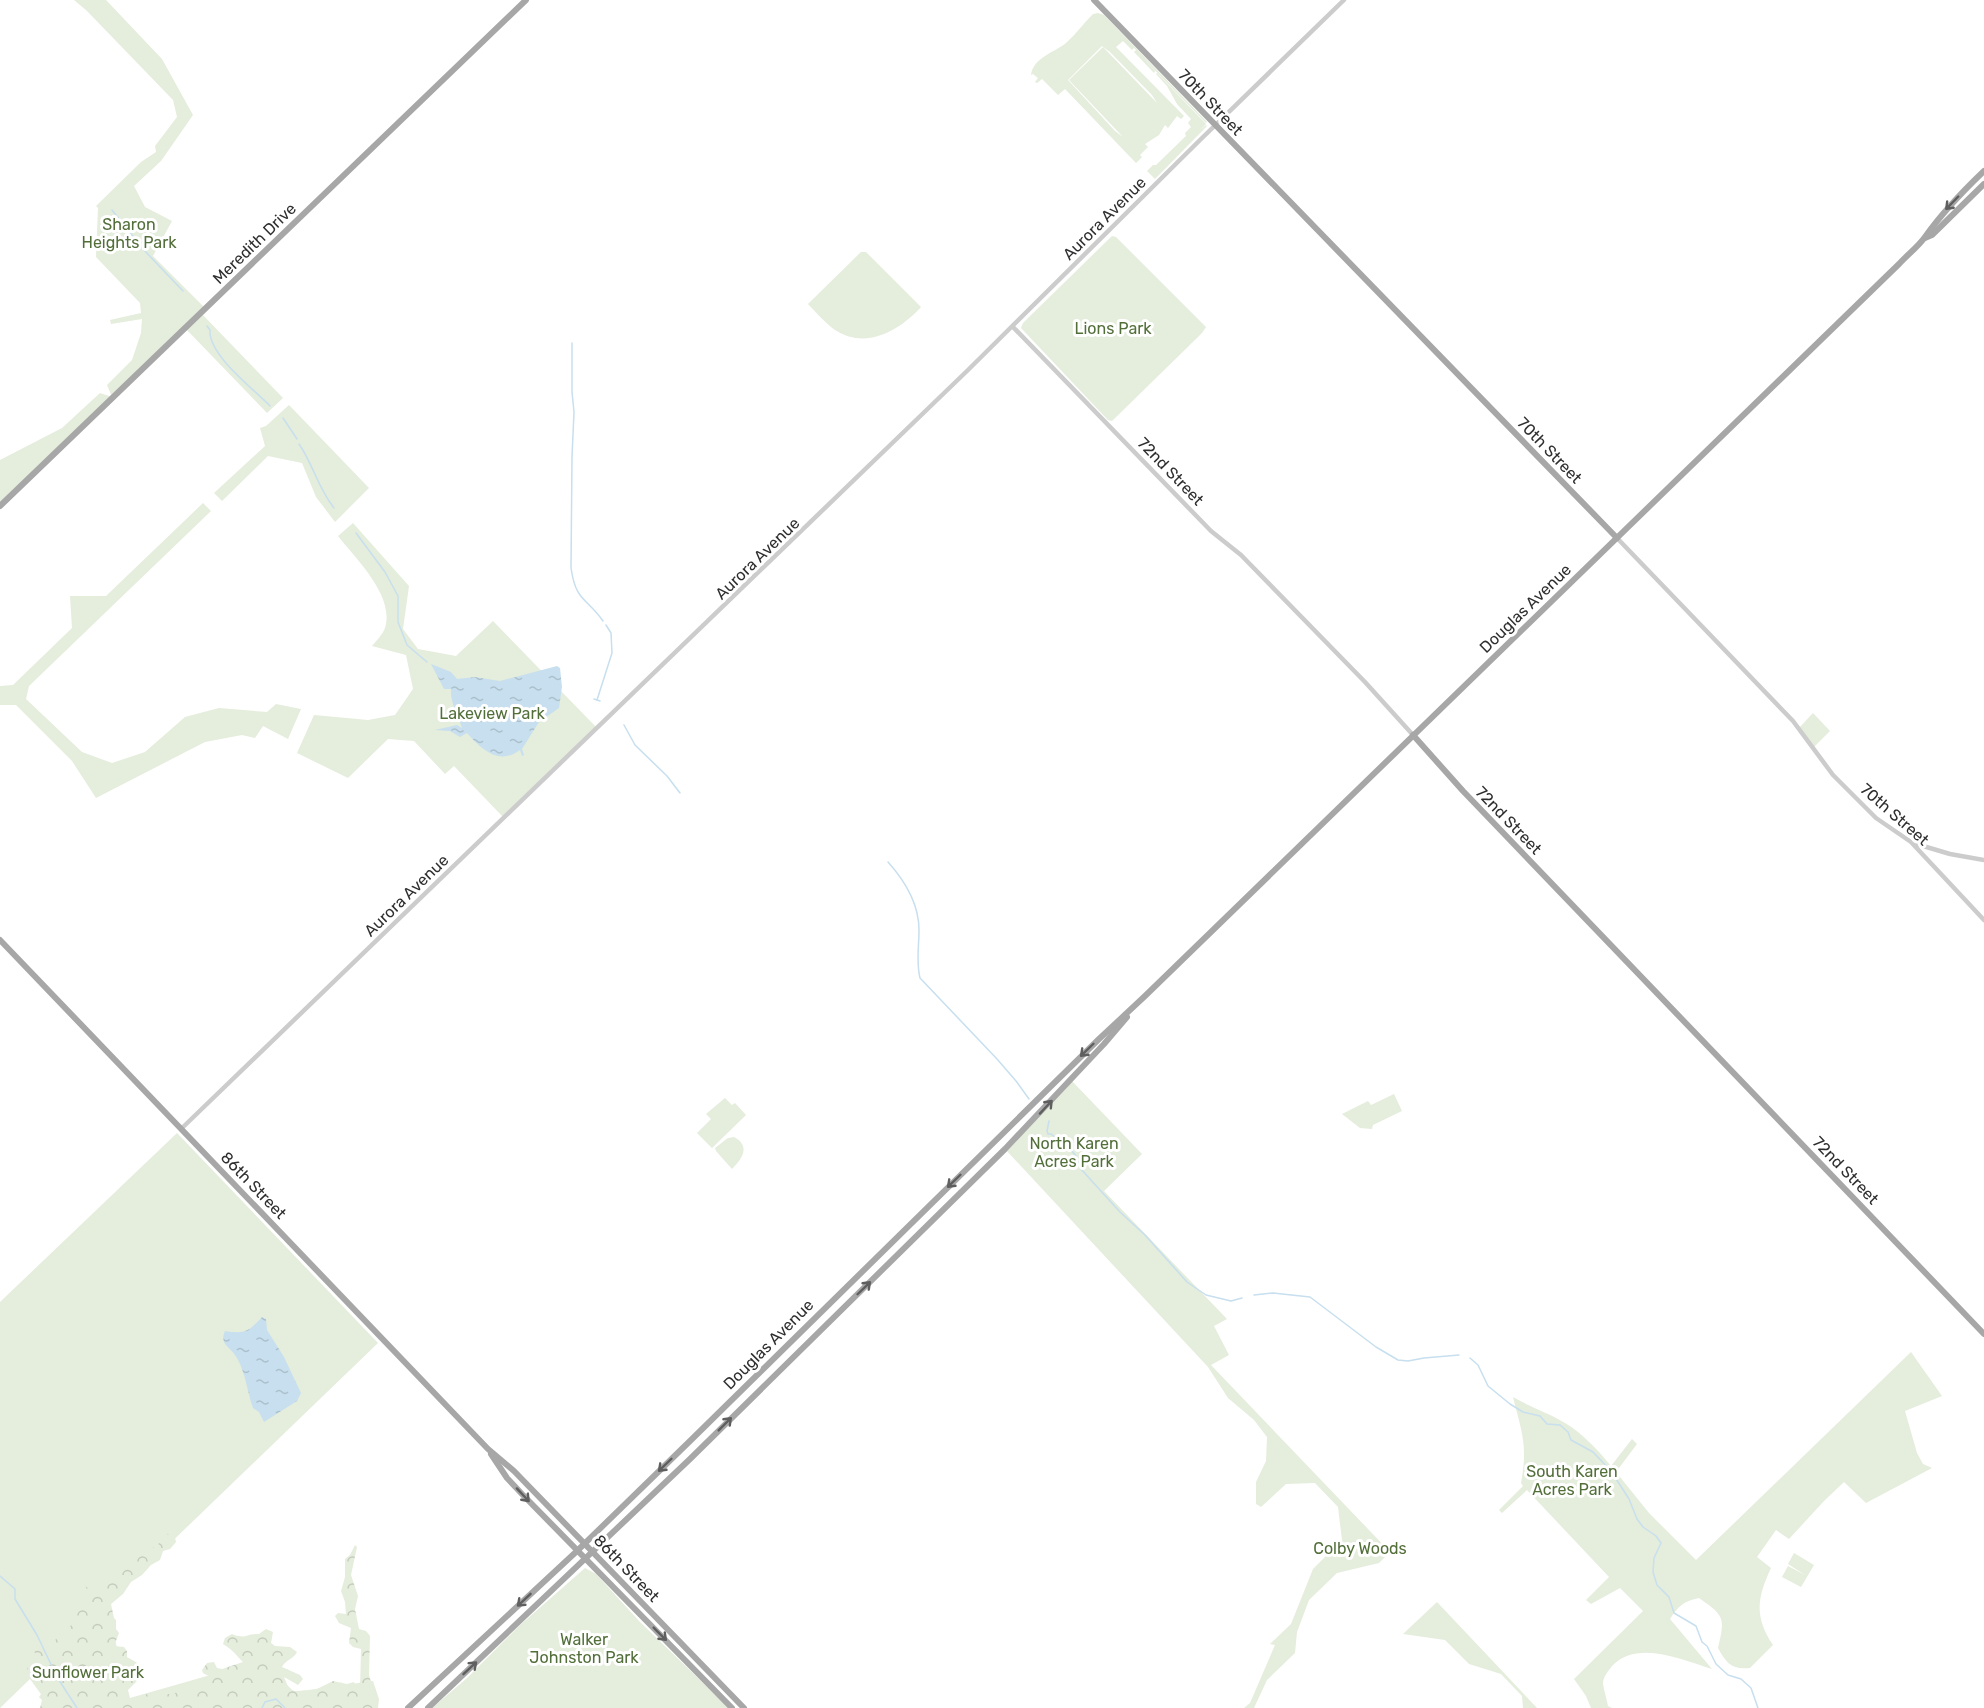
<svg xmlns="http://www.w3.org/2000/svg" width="1984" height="1708" font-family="Rubik,sans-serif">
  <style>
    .green { fill: #e5eddc; fill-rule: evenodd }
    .forest { fill: url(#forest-crowns) }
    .water { fill: url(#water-ripples) }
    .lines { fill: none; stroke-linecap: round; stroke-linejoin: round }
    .stream { stroke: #c7dfee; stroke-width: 1.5 }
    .minor { stroke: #ccc; stroke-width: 4.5 }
    .major { stroke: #a7a7a7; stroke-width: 6 }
    .oneway { stroke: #5f5f5f }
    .labels { text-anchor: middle; stroke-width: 6; stroke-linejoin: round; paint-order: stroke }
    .street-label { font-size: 16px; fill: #2f2f2f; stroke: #fff }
    .park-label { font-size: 16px; fill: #526e39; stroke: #fff }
  </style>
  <defs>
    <pattern id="forest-crowns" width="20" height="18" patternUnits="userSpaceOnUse" patternTransform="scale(1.5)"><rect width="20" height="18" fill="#e5eddc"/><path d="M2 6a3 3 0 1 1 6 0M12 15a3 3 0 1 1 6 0" fill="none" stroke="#c5ccbd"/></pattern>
    <pattern id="water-ripples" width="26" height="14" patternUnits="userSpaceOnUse" patternTransform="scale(1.5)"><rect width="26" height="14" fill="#c7dfee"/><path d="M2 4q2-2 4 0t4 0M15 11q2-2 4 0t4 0" fill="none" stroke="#abc0cc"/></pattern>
  </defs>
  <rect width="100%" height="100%" fill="#fff"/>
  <!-- green -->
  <g class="green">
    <path d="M74,0H106L162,59L193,115L161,161L134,186L145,207L172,221L153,256L205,308L201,313L283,398L267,413L185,328L0,506V460L62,428L100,393L112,397L107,385L132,360L141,333L142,319L111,324L110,320L141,313L140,303L96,257L98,208L96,206L141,162L156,152L155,146L177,117L173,100L87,11Z"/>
    <path d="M1098,13L1104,15L1207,122L1206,123L1142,57L1155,71L1154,73L1134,52L1136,50L1134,48L1132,50L1123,41L1116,47L1184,116L1181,119L1177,116L1168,128L1165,125L1159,135L1145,144L1148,147L1140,155L1142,157L1136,163L1065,89L1058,95L1042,79L1037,83L1035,82L1038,78L1033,74L1031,75C1033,58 1055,52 1066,43C1076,34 1084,23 1093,14ZM1102,46L1110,52L1152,95L1157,103L1103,47L1069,80L1123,137L1115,131L1068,80Z"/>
    <path d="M1157,73L1206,124L1199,131L1206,125L1207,126L1155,179L1147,171L1153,165H1156L1186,136L1185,133L1191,127L1188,123L1191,119L1177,104L1167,86L1156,74Z"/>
    <path d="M1112,236L1116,237L1206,327L1202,333L1112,421L1108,420L1021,328L1023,323Z"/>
    <path d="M861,252H866L921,307C899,331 866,350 835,330C825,323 816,312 808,304Z"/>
    <path d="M289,405L369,488L335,522L316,497L302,463L268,456L222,501L214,493L265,446L260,428L266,426Z"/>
    <path d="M203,503L211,511L29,686L26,699L82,752L112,763L145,752L185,717L219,708L267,712L276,704L301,709L288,739L263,726L255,738L242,735L205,742L96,798L72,761L16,705H0V686L13,685L72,628L70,596H106Z"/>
    <path d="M353,523L409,586L403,629L418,649L456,656L493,621L597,728L504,818L454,766L445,774L414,741L388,739L348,778L297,753L314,715L368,720L395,715L413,689L406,655L372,646C376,641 383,634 385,628C395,596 356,559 338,536Z"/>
    <path d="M1813,713L1830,731L1813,748L1799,728Z"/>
    <path d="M1071,1080L1142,1154L1104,1191L1227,1319L1214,1326L1229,1355L1211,1365L1390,1552L1379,1563L1337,1573L1309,1600L1297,1632L1295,1653L1267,1680L1254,1708H1244L1250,1703L1275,1645L1270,1644L1291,1624L1313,1569L1342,1540L1338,1507L1315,1483L1286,1484L1261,1507L1256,1504V1482L1266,1461L1267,1437L1254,1420L1228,1398L1208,1367L1005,1149Z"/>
    <path d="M1394,1094L1402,1111L1373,1125L1372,1129L1360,1128L1342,1114L1368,1101L1371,1105Z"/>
    <path d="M725,1098L732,1105L735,1103L746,1115L712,1148L697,1133L711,1119L706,1114Z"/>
    <path d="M177,1133L378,1343L106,1605L130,1698L263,1660L294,1692L373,1681L379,1699L378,1708H51L30,1679L0,1708V1302Z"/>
    <path d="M734,1137C751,1146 742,1159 732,1169L716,1151L715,1148L728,1138Z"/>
    <path d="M1911,1352L1942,1396L1905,1411L1917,1453L1923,1464L1932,1468L1866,1503L1844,1482L1824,1501L1789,1539L1776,1530L1757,1557L1771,1568C1757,1598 1754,1617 1773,1645L1750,1668C1732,1670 1726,1663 1718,1648C1725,1618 1725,1616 1699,1598C1684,1601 1678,1606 1670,1619L1712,1669C1683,1660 1637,1639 1612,1666C1609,1670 1603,1677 1603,1683C1603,1687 1607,1700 1608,1706L1612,1708H1591L1586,1696L1574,1679L1643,1611L1620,1588L1591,1604L1586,1600L1609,1577L1527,1490L1502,1513L1499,1510L1523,1486L1521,1483C1528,1446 1522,1433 1513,1397C1530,1407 1549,1413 1565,1423C1583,1434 1598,1450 1611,1466L1632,1439L1637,1444L1616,1472L1649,1513L1696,1560Z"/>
    <path d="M1794,1553L1814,1565L1801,1587L1782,1577L1788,1566L1805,1575L1788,1564Z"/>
    <path d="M585,1568L596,1574L640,1622L729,1708H432L466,1679L519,1626Z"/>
    <path d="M1437,1602L1537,1708H1523L1522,1696L1501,1674L1469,1664L1445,1640L1403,1634Z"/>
  </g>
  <!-- forest -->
  <path class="forest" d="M166,1533L175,1538L176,1542L170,1549L163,1551L160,1560L151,1565L142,1575L131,1582L123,1594L111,1604L114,1618L116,1620V1629L119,1633L114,1646L124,1647L127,1651V1657L141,1665L137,1681L127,1691L128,1700H135L146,1694L154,1697L160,1694H174C185,1684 196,1684 210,1684L214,1679L203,1673L202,1670L207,1663L214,1662L217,1668L222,1669L243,1662C235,1654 233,1650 223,1644L225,1638L232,1634C247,1640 246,1633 259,1634L266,1629L273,1632L271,1643L275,1646L290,1647L297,1652C294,1659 285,1660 282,1667L300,1675L303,1679L298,1685L284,1677L289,1689L295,1691L315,1690L333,1681L347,1684L354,1682L357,1689H360L361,1649L353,1647L349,1643L351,1628L339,1623L335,1616L338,1613L346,1614L345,1602L341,1591L345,1577V1559L350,1555L355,1545L357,1547L351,1575L358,1596L355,1609L359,1629L366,1631L370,1636L369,1675L378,1708H40L42,1700L39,1697L44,1690L34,1683V1679L26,1672L30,1660L36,1655L32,1647L36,1642L39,1643L43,1652C50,1646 51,1645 57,1638C61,1632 68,1630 72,1624L68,1616L73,1603L82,1602L77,1595L80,1587L85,1586L94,1592L104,1587L123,1572L124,1569L118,1565C119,1556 124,1560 129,1557L135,1542L142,1541L144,1551L158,1546L161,1536Z"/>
  <!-- water -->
  <g class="water">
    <path d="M431,664L451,672L457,679L475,677L500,681L557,666L560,668L562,687L559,708L539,722L522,749L524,755L522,756L520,750C499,766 481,749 467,733L460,737L450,731L435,730L457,725L462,728C458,714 450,703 451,689H444Z"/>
    <path d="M262,1317L266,1319L267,1330L284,1357L301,1393L297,1401L264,1422L259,1412L253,1408C247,1391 246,1374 237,1358C230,1346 219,1345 225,1331C245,1334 248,1332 262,1317Z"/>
  </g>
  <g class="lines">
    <!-- stream -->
    <g class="stream">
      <path d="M112,210L143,249L183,291"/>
      <path d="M207,326L210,330C208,355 254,389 270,406"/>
      <path d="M572,343V392L574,412L572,457L571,568C576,602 586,597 603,621"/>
      <path d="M283,418L297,439"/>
      <path d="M299,444C313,464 318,488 334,508"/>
      <path d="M356,533L385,572L398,596V622L407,645L427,662"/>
      <path d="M594,699L600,701"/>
      <path d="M597,700L612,653L611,633L606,625"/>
      <path d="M624,725L635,745L667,776L680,793"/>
      <path d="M888,862C905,881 919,904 919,930C919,947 916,962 920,978L997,1059L1016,1081L1029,1099"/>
      <path d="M1049,1121L1047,1131L1048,1134H1051L1071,1150L1076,1156L1080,1168L1120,1212L1145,1235L1187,1282L1206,1295L1231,1301L1242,1298"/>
      <path d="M1254,1295L1273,1293L1310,1297L1376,1347L1398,1360L1408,1361L1424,1358L1459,1355"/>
      <path d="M1470,1358L1478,1365L1488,1386L1510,1404L1523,1412L1540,1416L1547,1424L1560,1425L1568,1432L1571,1440L1593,1452L1611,1471L1629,1499L1637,1519L1643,1527L1656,1536L1661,1543L1654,1558L1653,1572L1657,1585L1669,1597L1674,1613L1696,1626L1702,1642L1707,1646L1716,1664L1728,1675L1741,1679L1751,1688L1758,1708"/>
      <path d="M0,1576L15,1589V1599L37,1635L57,1677L77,1708"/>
      <path d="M262,1708L265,1702L276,1699L285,1708"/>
    </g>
    <!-- minor -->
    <g class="minor">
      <path d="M1013,327L1211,531L1241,555L1365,682L1413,735"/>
      <path d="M1617,538L1793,721L1833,775L1876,818L1911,842L1984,920"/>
      <path d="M1913,843L1950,854L1984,860"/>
      <path d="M181,1129L968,370L1200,140L1344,0"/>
    </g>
    <!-- major -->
    <g class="major">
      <path d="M1094,0L1617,538"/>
      <path d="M1925,238L1932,235L1984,184"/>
      <path d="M0,506L526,0"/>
      <path d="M1413,735L1463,791L1984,1334"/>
      <path d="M0,940L488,1449L514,1471L744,1708"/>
      <path d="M491,1454L507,1478L522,1494L732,1708"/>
      <path d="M408,1708L577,1551L690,1441L1099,1039L1145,996L1899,264C1907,255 1918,247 1925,237C1942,213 1962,192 1984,171"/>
      <path d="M428,1708L690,1459L1005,1149L1104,1044L1127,1017"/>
    </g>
  </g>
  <!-- one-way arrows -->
  <defs><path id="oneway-shaft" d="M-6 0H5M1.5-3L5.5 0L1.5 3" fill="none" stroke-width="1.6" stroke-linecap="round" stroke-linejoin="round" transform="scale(1.5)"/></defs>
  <g class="oneway">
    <use href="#oneway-shaft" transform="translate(1952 203) rotate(134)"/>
    <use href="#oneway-shaft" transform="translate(1087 1050) rotate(136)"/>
    <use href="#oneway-shaft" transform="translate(1046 1107) rotate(-47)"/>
    <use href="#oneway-shaft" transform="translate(954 1181) rotate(136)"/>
    <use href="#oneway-shaft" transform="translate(864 1288) rotate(-44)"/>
    <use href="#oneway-shaft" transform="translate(725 1424) rotate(-45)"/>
    <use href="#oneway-shaft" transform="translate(665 1465) rotate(136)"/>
    <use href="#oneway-shaft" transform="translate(523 1495) rotate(47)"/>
    <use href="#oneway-shaft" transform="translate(524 1600) rotate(137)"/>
    <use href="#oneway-shaft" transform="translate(660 1634) rotate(45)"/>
    <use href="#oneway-shaft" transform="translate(470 1668) rotate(-43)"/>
  </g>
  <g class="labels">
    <!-- street labels -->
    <g class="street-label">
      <text transform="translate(1211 102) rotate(46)" y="6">70th Street</text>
      <text transform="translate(1104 218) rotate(-45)" y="6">Aurora Avenue</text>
      <text transform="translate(254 243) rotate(-44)" y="6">Meredith Drive</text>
      <text transform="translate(1550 450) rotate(46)" y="6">70th Street</text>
      <text transform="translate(1171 471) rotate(46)" y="6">72nd Street</text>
      <text transform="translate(757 558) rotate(-44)" y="6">Aurora Avenue</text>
      <text transform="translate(1525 608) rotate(-44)" y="6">Douglas Avenue</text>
      <text transform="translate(1895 814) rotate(41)" y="6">70th Street</text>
      <text transform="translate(1509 820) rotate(46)" y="6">72nd Street</text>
      <text transform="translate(406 895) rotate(-44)" y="6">Aurora Avenue</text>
      <text transform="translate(1846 1170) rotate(46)" y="6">72nd Street</text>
      <text transform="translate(254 1185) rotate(46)" y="6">86th Street</text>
      <text transform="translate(768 1344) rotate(-45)" y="6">Douglas Avenue</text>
      <text transform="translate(627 1568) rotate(46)" y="6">86th Street</text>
    </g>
    <!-- park labels -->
    <g class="park-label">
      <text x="129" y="230">Sharon<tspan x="129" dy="18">Heights Park</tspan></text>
      <text x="1113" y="334">Lions Park</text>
      <text x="492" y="719">Lakeview Park</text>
      <text x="1074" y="1149">North Karen<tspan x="1074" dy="18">Acres Park</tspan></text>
      <text x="1572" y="1477">South Karen<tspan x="1572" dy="18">Acres Park</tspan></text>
      <text x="1360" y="1554">Colby Woods</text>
      <text x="584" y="1645">Walker<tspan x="584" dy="18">Johnston Park</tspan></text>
      <text x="88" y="1678">Sunflower Park</text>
    </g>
  </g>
</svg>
